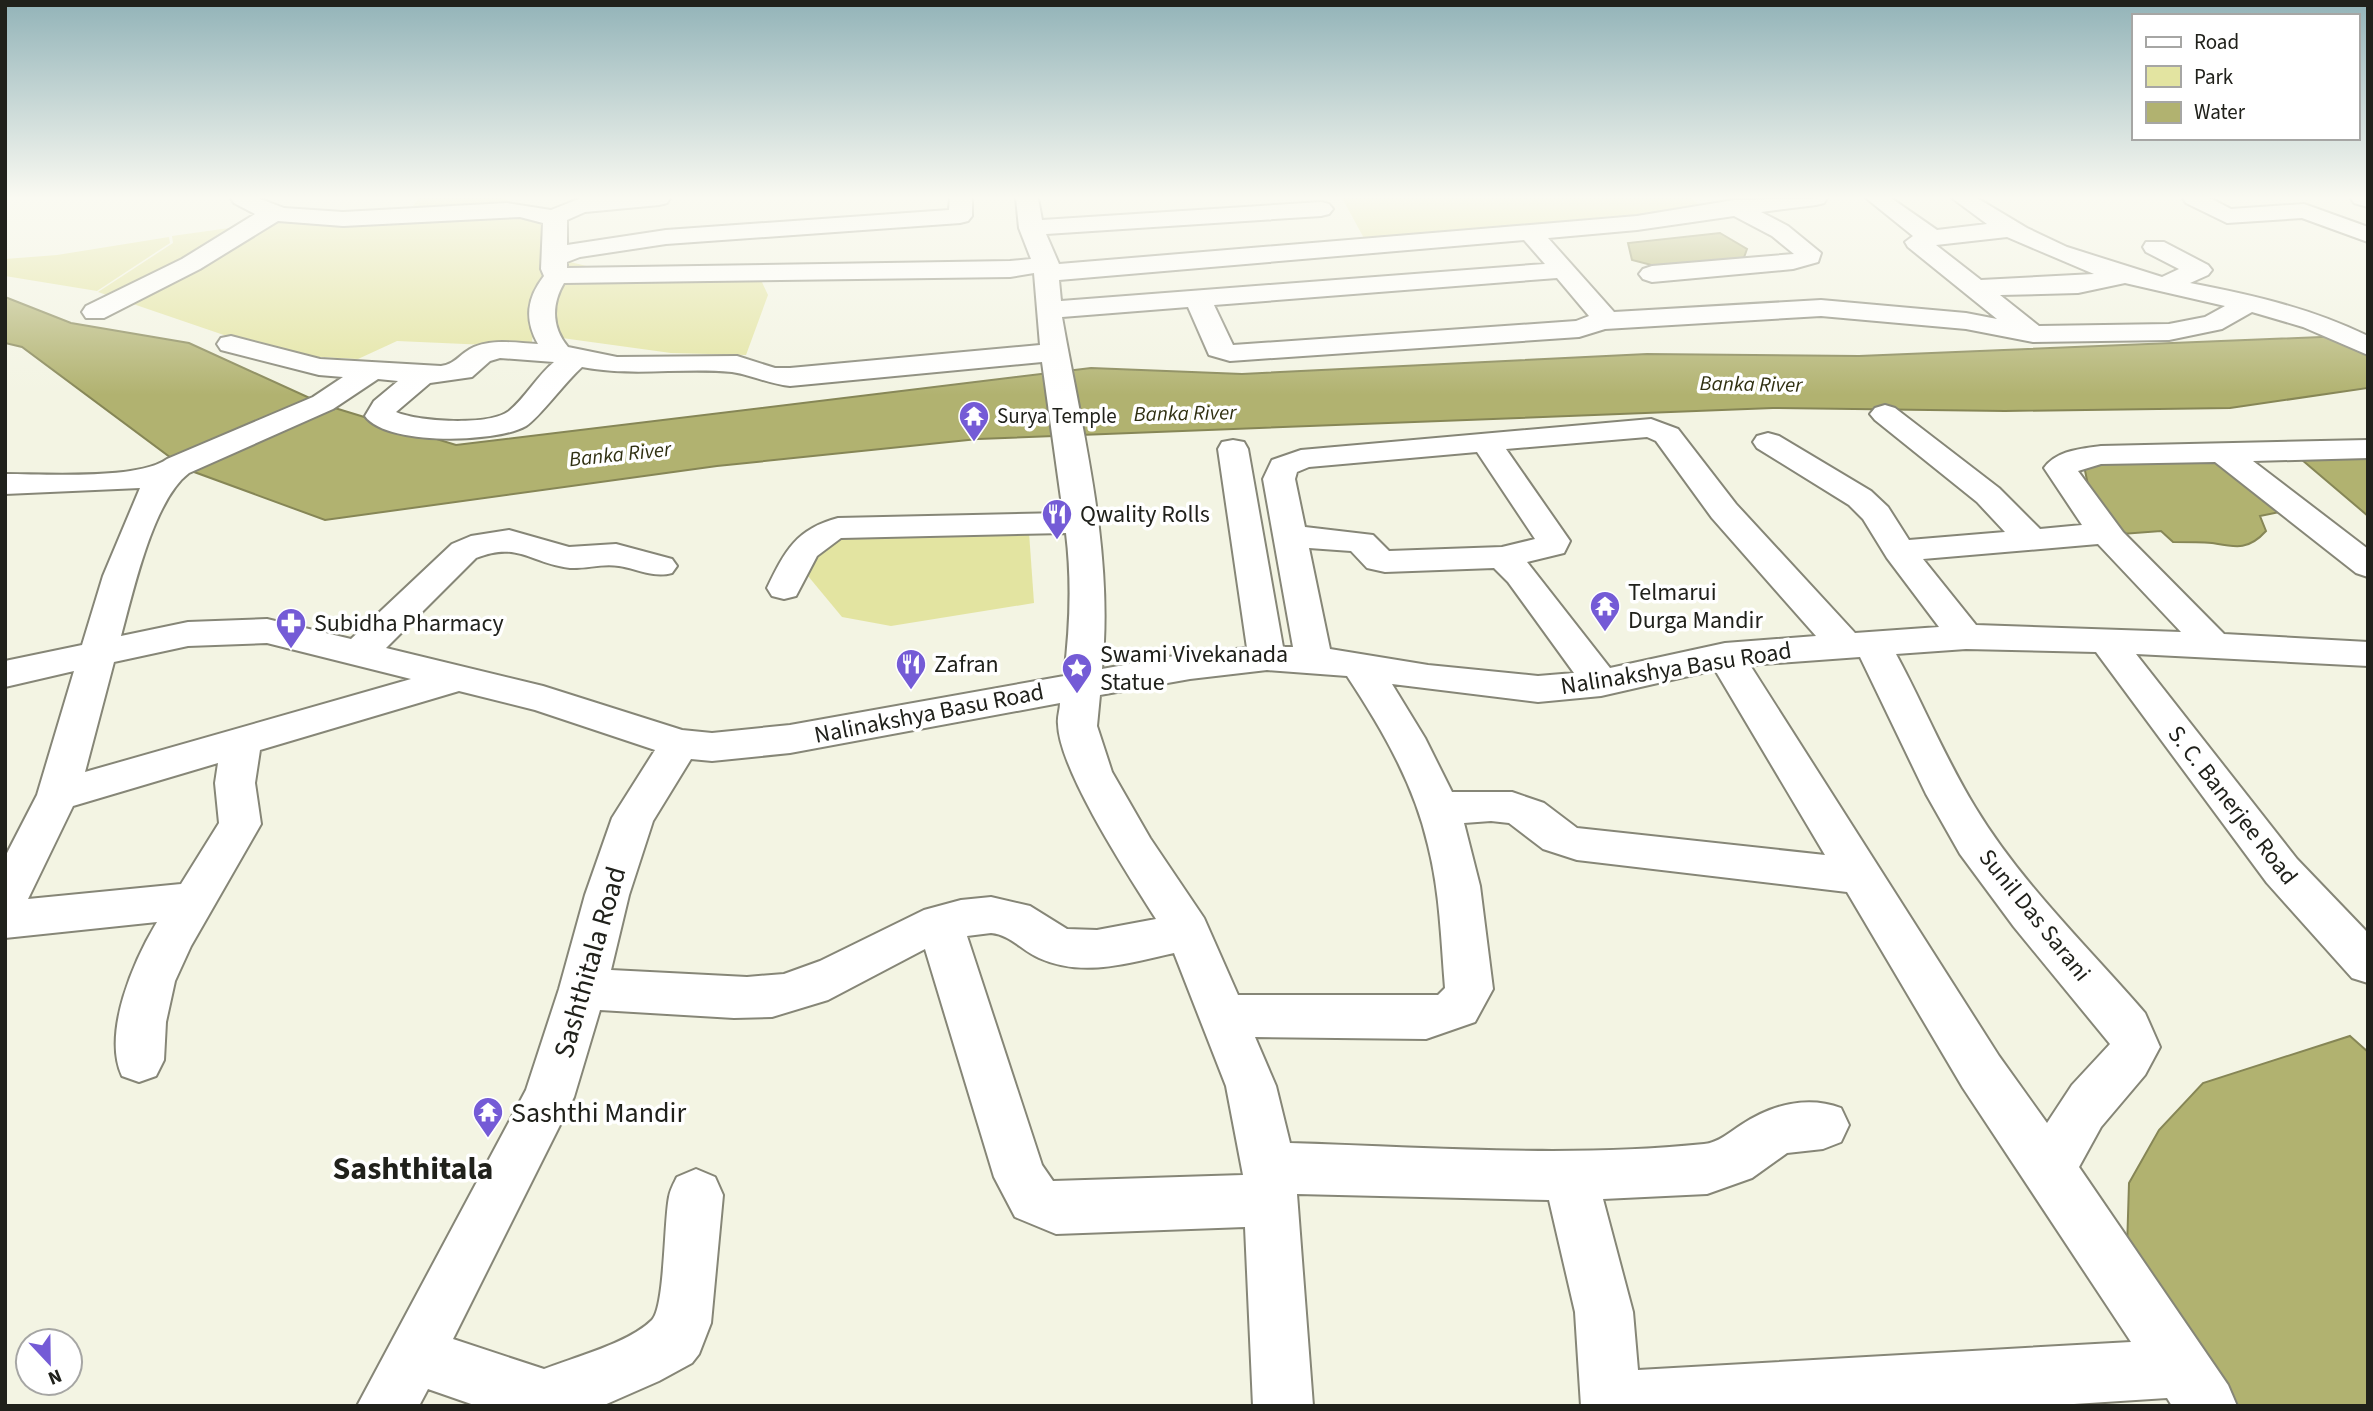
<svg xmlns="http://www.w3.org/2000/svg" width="2373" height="1411" font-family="'Source Sans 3',sans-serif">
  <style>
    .green { fill: #e3e4a1 }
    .water { fill: #b1b270; stroke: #868656; stroke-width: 2 }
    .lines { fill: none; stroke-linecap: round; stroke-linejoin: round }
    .minor-casing { stroke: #868677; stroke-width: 4 }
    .minor { fill: #fff; fill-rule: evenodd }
    .labels { text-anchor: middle; stroke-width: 7; stroke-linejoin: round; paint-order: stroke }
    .far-water-label { font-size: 21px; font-style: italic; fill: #303012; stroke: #fff }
    .far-poi-label { font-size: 21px; fill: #20211b; stroke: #fff; text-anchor: start }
    .poi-label { font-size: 24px; fill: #20211b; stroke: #fff; text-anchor: start }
    .street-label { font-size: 24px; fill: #20211b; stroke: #fff }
    .near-street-label { font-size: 28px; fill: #20211b; stroke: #fff }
    .near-poi-label { font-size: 28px; fill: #20211b; stroke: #fff; text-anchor: start }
    .near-neighbourhood-label { font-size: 32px; font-weight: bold; fill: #20211b; stroke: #fff }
  </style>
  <rect width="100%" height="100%" fill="#f3f4e3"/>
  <!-- green -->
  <g class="green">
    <path d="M419,198H503L552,223L531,347L397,341L358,359L282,355L98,292L173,243L172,236L286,220L400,223Z"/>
    <path d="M1342,198H1691L1711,214L1365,240Z"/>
    <path d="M169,237L170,243L97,291L5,276V259L57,255Z"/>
    <path d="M554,258L627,276L723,274L761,280L768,295L746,355L671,353L540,335Z"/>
    <path d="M1028,518L1034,603L891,626L842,617L808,576L823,542L903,525Z"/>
  </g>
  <!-- water -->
  <g class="water">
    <path d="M1720,233L1747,249L1742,263L1663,268L1632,260L1628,243Z"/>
    <path d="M5,297L71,323L189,343L325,405L456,445L1091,368L1242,374L1647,354L1859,356L2368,335V388L2230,408L2005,411L1773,408L978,439L717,466L325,520L186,469L22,347L5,343Z"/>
    <path d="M2368,453V516L2295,454Z"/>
    <path d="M2224,459L2280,512L2260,516L2266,531C2248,551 2235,547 2212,543C2199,542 2186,542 2173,542L2161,531L2122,534L2088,485L2083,461Z"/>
    <path d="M2350,1036L2368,1052V1406H2234L2127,1249L2129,1183L2159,1130L2203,1083Z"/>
  </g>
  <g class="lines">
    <!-- minor casing -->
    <g class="minor-casing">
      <g id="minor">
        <path d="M231,198H258L284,208L343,212L507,203L551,210L581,198H670L667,203L659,205L585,212L567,220V245L666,230L949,210L950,198H972V216L968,221L960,223L666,244L580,257L567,262V268L1010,261L1031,259L1019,228L1016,198H1038L1042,220L1321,202L1329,204L1333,209L1329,214L1321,216L1046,234L1059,264L1637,216L1734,200L1827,198L1824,203L1816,205L1761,212L1788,226L1821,253L1818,262L1793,269L1652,282L1643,279L1639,274L1643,269L1652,266L1794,254L1772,236L1734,216L1637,230L1548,238L1614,312L1821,300L1966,313L1997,319L1908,247L1905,242L1913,236L1866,198H1891L1937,230L1987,224L1952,198H1977L2027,228L2067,247L2162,277L2179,269L2146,252L2143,247L2146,242H2164L2208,265L2212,270L2208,275L2190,283C2252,295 2310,308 2368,336V355L2303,327L2252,312L2222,329L2169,340L2033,342L1966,329L1821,316L1605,329L1579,337L1230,361L1209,355L1188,307L1062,317C1082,431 1114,551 1102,669L1190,653L1247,648L1218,449L1222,442L1233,440L1244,442L1248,449L1283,647H1293L1263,479L1272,460L1301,450L1651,419L1678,429L1736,504L1855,633L1939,627L1887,558L1863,519L1849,505L1757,448L1753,442L1757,436L1768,433L1779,436L1871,491L1888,507L1909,540L2005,532L1977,502L1875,420L1870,414L1875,408L1885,405L1895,408L1999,488L2040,529L2082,525L2044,468C2057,450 2081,449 2101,446L2368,440V458L2253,461L2368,549V577L2356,573L2215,462L2101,464L2078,471L2123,532L2224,634L2368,642V666L2136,654L2297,859L2368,933V983L2352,978L2267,883L2096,652L1966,649L1896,654C1923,704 1945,758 1975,807C2021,883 2087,946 2145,1013L2160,1047L2145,1075L2101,1127L2079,1167L2228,1385L2237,1406H2172L2167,1398L2043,1406H1581L1575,1312L1549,1200L1297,1194L1313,1406H1253L1245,1227L1056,1234L1015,1217L994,1177L925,949L828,1000L772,1017L734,1018L600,1010L574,1097L453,1339L544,1369C575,1357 629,1343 652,1320C665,1307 664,1220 669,1197C670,1190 674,1183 677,1177L696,1169L715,1177L723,1195L711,1323L699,1354L692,1363L659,1381L602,1406H477L428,1389L419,1406H357L526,1090L559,989L585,895L612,818L655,750L535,710L459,691L260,750L255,783L261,824L191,946L175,981L166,1022L164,1060L156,1076L139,1082L122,1076C102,1033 134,960 157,922L5,938V857L37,795L74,671L5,687V661L82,645L103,576L140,488L5,494V474C44,474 138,480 167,459L313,397L343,377L319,375L221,350L217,344L221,338L231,336L320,359L441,366C455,364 458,356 470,349C490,338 516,343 538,344C524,319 527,298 544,276L541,269L543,223L520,217L343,226L278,221L200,269L104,318H86L82,312L86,306L182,259L255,214L234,203ZM2007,237L2094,274L1981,280L1936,245ZM1524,240L1545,264L1061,301L1059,280ZM1034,273L1040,345L790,368H775L737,356L617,357L568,347C552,328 551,305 564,283L1010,277ZM1557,278L1589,316L1576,321L1233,345L1214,305ZM2125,283L2225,306L2205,317L2169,324L2039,326L2000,295L2078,293ZM500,358L554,362C537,376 526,397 509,411C489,426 419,422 396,412L430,383L472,377L490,361ZM1042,362L1063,513L838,518C796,529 785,551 767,588L772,596L784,599L796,596L817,556L841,538L1066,533C1072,582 1070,628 1064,676L790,725L712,733L682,730L543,686L386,648L476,558C518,541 530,563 570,568C587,569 602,563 619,566C638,569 653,578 672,573L677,566L672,559L616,544L569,547L509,530L471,536L452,544L351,639L267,619L188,622L121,636C133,592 153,500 189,473L333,409L378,379L398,381L374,401L365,416C386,446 497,443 526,426C539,418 566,381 582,367C635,377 681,367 732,372C752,375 769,384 790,386ZM1647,437L1656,441L1712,518L1816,636L1725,643L1610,668L1527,562L1564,553L1570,541L1506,449ZM1477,452L1535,539L1502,547L1389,551L1373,535L1305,527L1295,479L1297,472L1309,467ZM2098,544L2181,632L1976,625L1923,559ZM1309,548L1351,551L1367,568L1385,572L1494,568L1508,582L1574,673L1538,676L1428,665L1330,649ZM267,643L411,679L85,772L114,662L188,646ZM1860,657L1926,794L1960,854L2014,927L2110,1044L2072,1085L2047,1123L1999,1056L1750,665ZM1267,670L1347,676C1382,729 1414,784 1428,845C1440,892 1441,940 1445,988L1438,995H1238L1204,918L1150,838L1112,772L1097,726L1100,695L1190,679ZM1715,670L1825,855L1577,828L1544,803L1512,792H1452L1425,738L1392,684L1538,702L1601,696ZM1060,703C1060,710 1057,717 1058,724C1059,770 1130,878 1156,919L1097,930L1067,929L1030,906L991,897L961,900L924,910L820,961L784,974L747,977L611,970L629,895L653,821L691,759L712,761L790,753ZM218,763L215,783L219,823L181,884L28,899L73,806ZM1491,821L1509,823L1543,849L1577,860L1847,892L1963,1088L2131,1342L1638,1370L1633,1312L1603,1199L1707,1194L1752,1178L1787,1153L1823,1149L1841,1142L1849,1125L1841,1108C1807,1095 1771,1105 1741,1125C1730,1132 1718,1143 1704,1144C1567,1158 1427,1147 1290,1143L1276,1086L1255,1037L1426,1039L1475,1022L1493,989L1480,886L1464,823ZM991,933C1011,935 1021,950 1039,958C1083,978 1129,963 1174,953L1226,1086L1243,1175L1053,1181L1042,1165L967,936Z"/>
        <path d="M2183,198H2210L2231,209L2304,204L2368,227V242L2302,218L2227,223L2186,203Z"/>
        <path d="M2351,198H2368V207L2354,203Z"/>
      </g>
    </g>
    <!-- minor -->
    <use href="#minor" class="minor"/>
  </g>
  <!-- sky -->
  <linearGradient id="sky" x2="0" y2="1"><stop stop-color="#92b3b8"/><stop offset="0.5" stop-color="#fafaf2"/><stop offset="1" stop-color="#fafaf2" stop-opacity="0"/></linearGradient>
  <rect width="2373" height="395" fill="url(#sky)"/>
  <!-- icons -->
  <defs>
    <g id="temple-pin" transform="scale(1.575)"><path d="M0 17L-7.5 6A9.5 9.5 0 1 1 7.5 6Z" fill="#745bd6" stroke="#fff"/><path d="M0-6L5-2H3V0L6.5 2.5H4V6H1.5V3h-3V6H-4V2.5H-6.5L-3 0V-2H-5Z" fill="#fff"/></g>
    <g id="restaurant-pin" transform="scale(1.575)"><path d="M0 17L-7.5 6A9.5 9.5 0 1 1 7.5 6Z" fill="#745bd6" stroke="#fff"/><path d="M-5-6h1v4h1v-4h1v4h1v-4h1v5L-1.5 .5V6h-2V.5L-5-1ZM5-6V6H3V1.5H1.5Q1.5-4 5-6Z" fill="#fff"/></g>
    <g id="pharmacy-pin" transform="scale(1.575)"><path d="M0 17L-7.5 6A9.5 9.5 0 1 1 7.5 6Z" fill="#745bd6" stroke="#fff"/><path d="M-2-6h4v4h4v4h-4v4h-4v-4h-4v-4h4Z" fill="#fff"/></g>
    <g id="sight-pin" transform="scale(1.575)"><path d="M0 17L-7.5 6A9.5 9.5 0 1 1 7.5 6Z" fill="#745bd6" stroke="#fff"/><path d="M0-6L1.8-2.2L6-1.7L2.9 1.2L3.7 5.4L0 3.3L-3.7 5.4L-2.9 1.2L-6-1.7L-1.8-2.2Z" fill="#fff"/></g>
  </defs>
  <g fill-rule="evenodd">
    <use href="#temple-pin" x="974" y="416"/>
    <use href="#restaurant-pin" x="1057" y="514"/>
    <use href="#temple-pin" x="1605" y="606"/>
    <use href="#pharmacy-pin" x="291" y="623"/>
    <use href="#restaurant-pin" x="911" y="664"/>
    <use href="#sight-pin" x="1077" y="668"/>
    <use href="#temple-pin" x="488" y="1112"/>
  </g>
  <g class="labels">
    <!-- far-water labels -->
    <g class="far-water-label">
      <text transform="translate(1751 384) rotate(1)" y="7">Banka River</text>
      <text transform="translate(1185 413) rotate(-1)" y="7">Banka River</text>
      <text transform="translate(620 454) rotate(-6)" y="7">Banka River</text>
    </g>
    <!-- far-poi labels -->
    <g class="far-poi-label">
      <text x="997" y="423">Surya Temple</text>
    </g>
    <!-- poi labels -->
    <g class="poi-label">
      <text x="1080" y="522">Qwality Rolls</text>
      <text x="1628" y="600">Telmarui<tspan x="1628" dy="28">Durga Mandir</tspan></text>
      <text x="314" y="631">Subidha Pharmacy</text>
      <text x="1100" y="662">Swami Vivekanada<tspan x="1100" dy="28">Statue</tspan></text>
      <text x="934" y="672">Zafran</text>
    </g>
    <!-- street labels -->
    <g class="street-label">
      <text transform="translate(1676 668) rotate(-9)" y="8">Nalinakshya Basu Road</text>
      <text transform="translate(929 713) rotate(-11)" y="8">Nalinakshya Basu Road</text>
      <text transform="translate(2233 805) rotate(52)" y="8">S. C. Banerjee Road</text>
      <text transform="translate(2035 915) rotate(51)" y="8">Sunil Das Sarani</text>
    </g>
    <!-- near-street labels -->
    <g class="near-street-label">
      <text transform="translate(589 962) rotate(-74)" y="10">Sashthitala Road</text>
    </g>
    <!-- near-poi labels -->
    <g class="near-poi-label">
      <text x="511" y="1122">Sashthi Mandir</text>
    </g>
    <!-- near-neighbourhood labels -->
    <g class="near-neighbourhood-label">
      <text x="413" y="1179">Sashthitala</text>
    </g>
  </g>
  <!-- border -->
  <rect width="2373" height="1411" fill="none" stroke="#20211b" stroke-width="14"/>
  <!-- legend -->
  <rect x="2132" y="14" width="228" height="126" fill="#ffffff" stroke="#a6a6a4" stroke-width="2"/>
  <rect x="2146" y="37" width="35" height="10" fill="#ffffff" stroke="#a6a6a4" stroke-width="2"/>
  <text x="2194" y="49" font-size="21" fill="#20211b">Road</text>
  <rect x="2146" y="66" width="35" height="21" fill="#e3e4a1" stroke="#a6a6a4" stroke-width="2"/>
  <text x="2194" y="84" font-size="21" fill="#20211b">Park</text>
  <rect x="2146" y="102" width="35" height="21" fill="#b1b270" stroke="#a6a6a4" stroke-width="2"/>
  <text x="2194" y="119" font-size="21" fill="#20211b">Water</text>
  <!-- north arrow -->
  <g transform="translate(49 1362) rotate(158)"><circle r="33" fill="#ffffff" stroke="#a6a6a4" stroke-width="2"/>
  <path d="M0-5L12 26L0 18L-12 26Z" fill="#745bd6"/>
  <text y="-10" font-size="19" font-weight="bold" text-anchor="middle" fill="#20211b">N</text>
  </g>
</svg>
